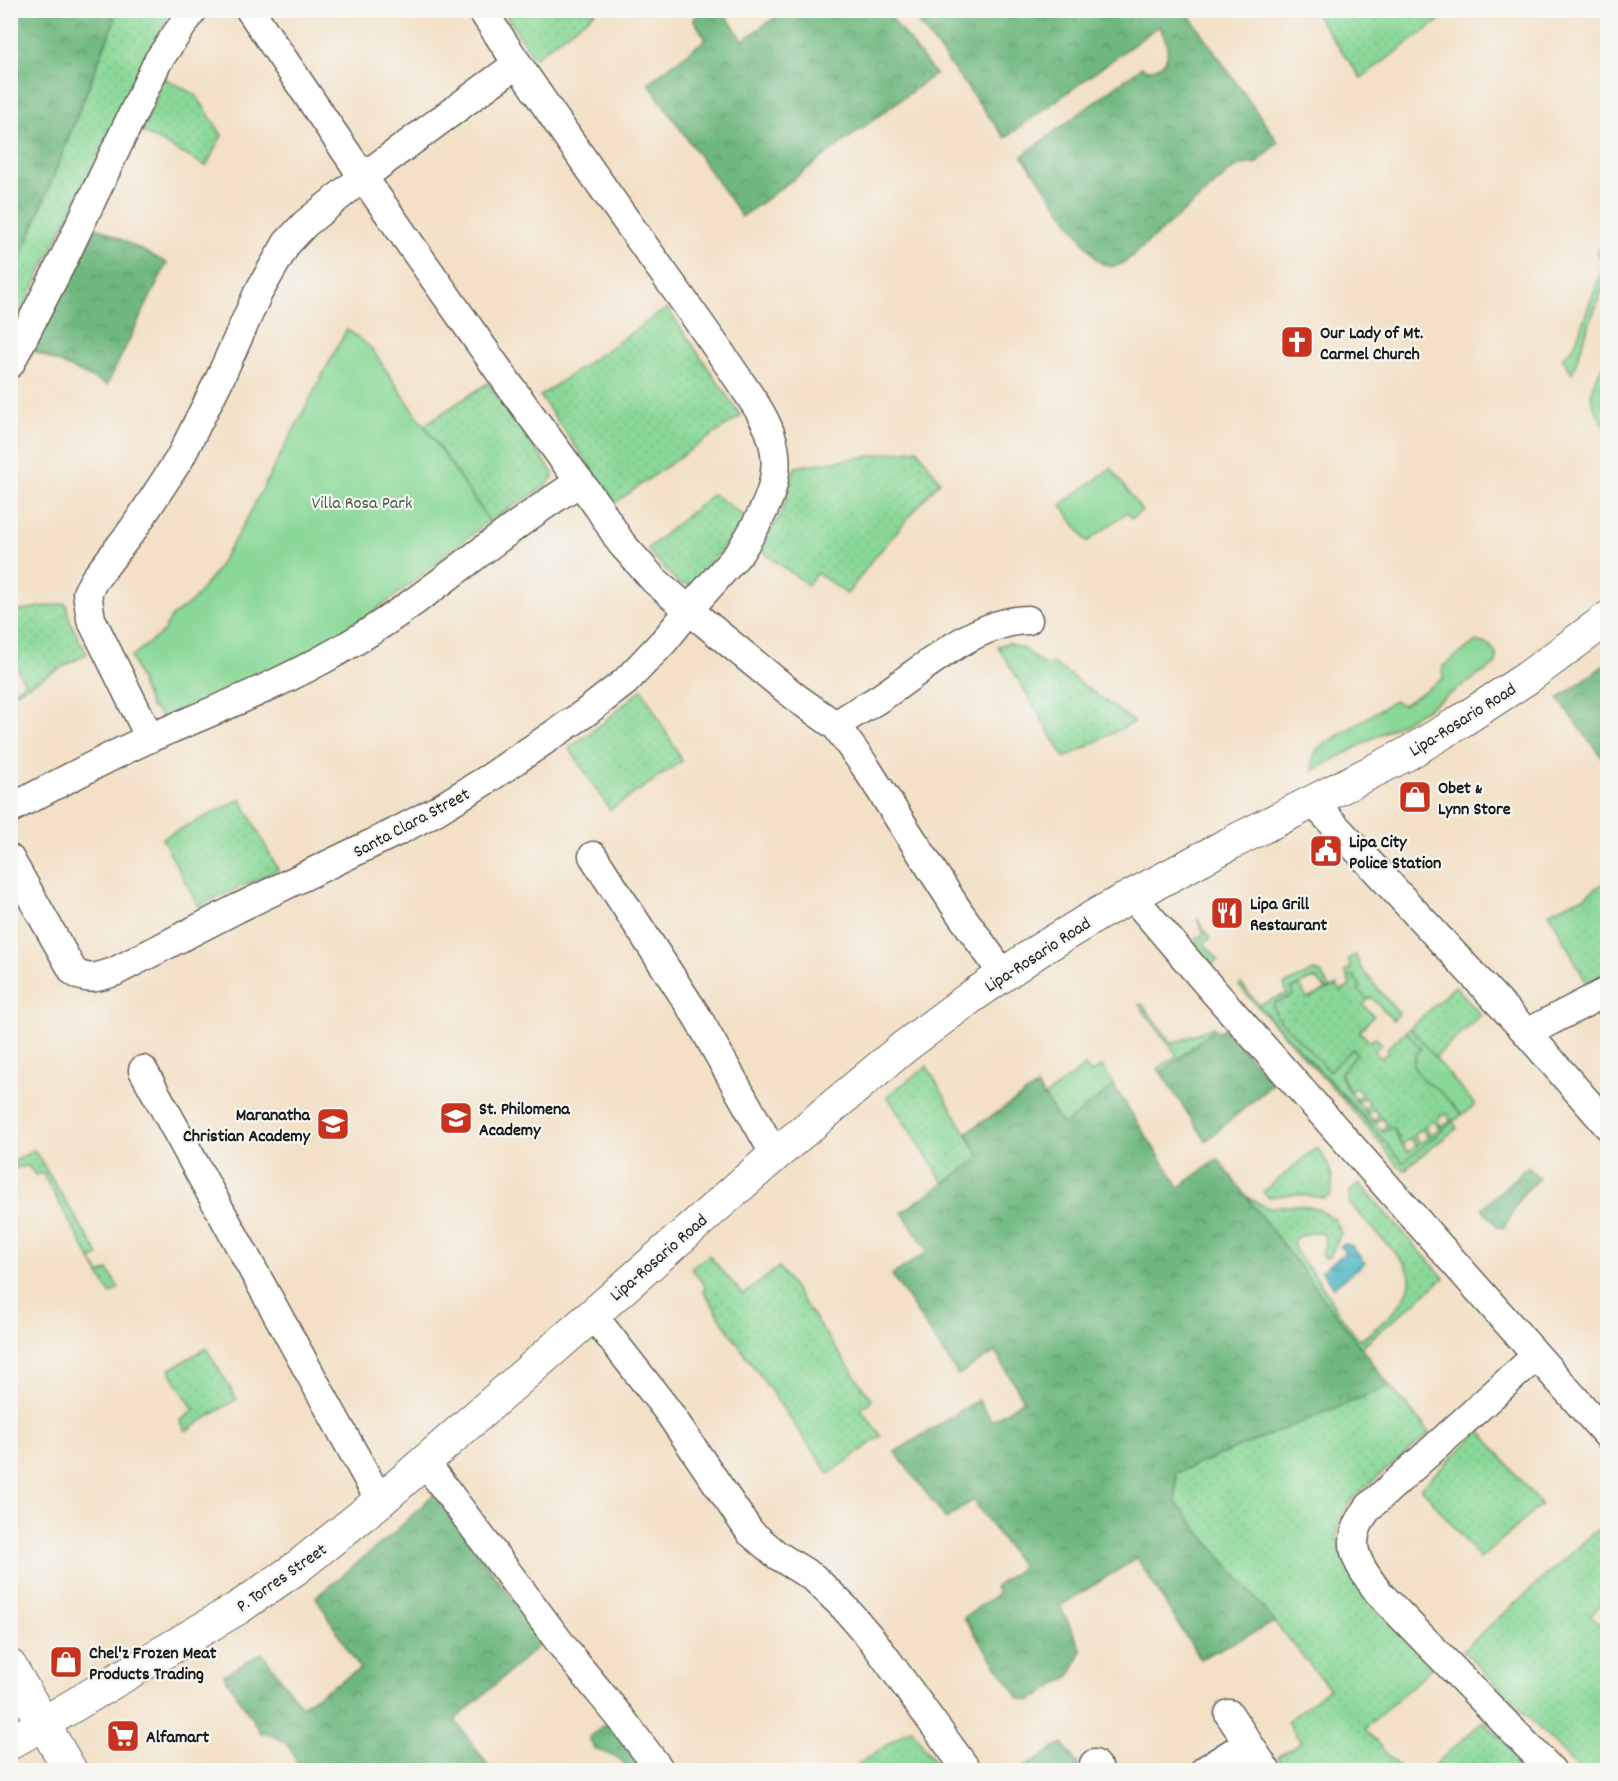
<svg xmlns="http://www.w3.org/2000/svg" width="1618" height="1781" font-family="Dekko,sans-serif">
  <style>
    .grass { fill: url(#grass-dots); stroke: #527a59; stroke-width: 1.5 }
    .forest { fill: url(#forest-crowns); stroke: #456a4e; stroke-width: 1.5 }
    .green { fill: #89d896; stroke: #527a59; stroke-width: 1.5 }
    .water { fill: url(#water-ripples); stroke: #30666f; stroke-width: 1.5 }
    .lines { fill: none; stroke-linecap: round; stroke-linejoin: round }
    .minor-casing { stroke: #676158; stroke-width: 31 }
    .tertiary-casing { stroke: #676158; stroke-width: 35 }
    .primary-casing { stroke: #676158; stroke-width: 35 }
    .minor { stroke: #fff; stroke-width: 28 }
    .tertiary { stroke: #fff; stroke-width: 33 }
    .primary { stroke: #fff; stroke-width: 33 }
    .labels { text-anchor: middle; stroke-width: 4.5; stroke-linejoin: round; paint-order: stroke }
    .poi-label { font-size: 18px; font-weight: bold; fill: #1c1c1c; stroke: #f6f6f2; text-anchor: start }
    .park-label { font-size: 18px; fill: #425e47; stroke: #f6f6f2 }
    .street-label { font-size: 18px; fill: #1c1c1c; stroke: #f6f6f2 }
  </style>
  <defs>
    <pattern id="grass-dots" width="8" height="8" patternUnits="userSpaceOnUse" patternTransform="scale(1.5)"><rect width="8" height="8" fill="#89d896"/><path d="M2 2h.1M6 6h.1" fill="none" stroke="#76b981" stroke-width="1.8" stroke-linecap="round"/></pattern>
    <pattern id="forest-crowns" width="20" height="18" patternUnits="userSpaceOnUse" patternTransform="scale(1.5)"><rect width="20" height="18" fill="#6eb87f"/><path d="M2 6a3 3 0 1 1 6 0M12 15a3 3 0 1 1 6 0" fill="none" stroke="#5a9567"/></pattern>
    <pattern id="water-ripples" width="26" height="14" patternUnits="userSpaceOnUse" patternTransform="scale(1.5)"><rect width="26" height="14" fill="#45b1c2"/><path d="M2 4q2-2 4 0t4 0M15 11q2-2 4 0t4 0" fill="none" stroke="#398f9d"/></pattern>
  </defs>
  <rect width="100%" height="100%" fill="#f6f6f2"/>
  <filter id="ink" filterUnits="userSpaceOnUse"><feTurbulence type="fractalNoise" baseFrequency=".0167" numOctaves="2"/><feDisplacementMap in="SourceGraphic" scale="12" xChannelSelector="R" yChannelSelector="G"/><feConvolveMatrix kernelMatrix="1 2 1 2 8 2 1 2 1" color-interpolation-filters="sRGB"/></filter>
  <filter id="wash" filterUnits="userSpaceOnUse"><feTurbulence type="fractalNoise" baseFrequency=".008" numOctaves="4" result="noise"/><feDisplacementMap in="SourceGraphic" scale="24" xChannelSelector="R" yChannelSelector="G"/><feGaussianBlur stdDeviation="1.35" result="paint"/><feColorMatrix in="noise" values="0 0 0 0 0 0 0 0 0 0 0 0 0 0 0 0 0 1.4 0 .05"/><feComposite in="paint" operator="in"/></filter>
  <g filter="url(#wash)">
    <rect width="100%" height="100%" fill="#f3e0c6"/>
    <!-- grass -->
    <g class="grass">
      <path d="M108,11H172L145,60L11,333V284L115,20Z"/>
      <path d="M595,11L596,12L534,58L503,11Z"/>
      <path d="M1313,11H1452L1361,78Z"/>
      <path d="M164,78L196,95L222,135L206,166L142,132Z"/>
      <path d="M667,308L741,416L677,459L615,503L540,396Z"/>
      <path d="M488,383L553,473V478L546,486L489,521L424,425Z"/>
      <path d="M917,449L940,481L870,563L849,592L847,594L817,573L808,585L760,550L783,509L795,467Z"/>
      <path d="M713,494L747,518L694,584H679L647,549Z"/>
      <path d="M66,603C68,622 78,637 87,654L14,693L13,691L25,683L11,659V612Z"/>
      <path d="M1008,643C1015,646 1022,648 1027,651C1036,657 1041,670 1053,663L1134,722L1065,758L998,646Z"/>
      <path d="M642,689L682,761L610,810L569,748L603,723Z"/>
      <path d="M241,799L278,870L198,906L162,838Z"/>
      <path d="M1607,880V975L1587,984L1549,912L1584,897Z"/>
      <path d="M1198,919L1210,939L1204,943L1218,960L1212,965L1196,944V939L1204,933L1197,920Z"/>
      <path d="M1354,976L1361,987L1359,990L1368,1000L1363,1005L1374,1016L1359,1031L1370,1042L1375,1037L1382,1044L1374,1051L1381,1058L1388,1052L1386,1049L1406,1031L1421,1049L1413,1060L1422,1079L1439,1090L1462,1115L1453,1122L1457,1128L1407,1167L1408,1169L1405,1170L1399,1167L1355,1113L1239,986L1241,984C1292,1044 1351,1102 1403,1162L1451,1120L1445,1113L1437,1119L1442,1126L1439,1128L1433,1121L1425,1127L1431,1135L1428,1137L1422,1129L1414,1136L1420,1143L1416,1146L1410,1138L1402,1145L1394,1128L1391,1127L1383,1132L1381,1130L1387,1125L1381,1118L1375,1123L1374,1121L1379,1115L1374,1109L1367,1114L1364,1109L1370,1104L1364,1097L1358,1102L1356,1099L1362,1094L1356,1087L1350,1092L1340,1073L1357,1054L1353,1049L1329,1071L1276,1016L1273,1006L1276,1002L1293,996L1290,990L1300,985L1307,999L1337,985L1340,991L1350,987L1348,978Z"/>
      <path d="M1455,986L1481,1015L1435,1058L1410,1028Z"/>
      <path d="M1142,1004L1172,1044L1213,1027L1215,1029L1161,1073L1158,1069L1177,1055L1139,1005Z"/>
      <path d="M927,1066L980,1158L944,1183L887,1096Z"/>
      <path d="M1085,1066L1091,1073L1102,1066L1114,1086L1063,1126L1044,1097Z"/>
      <path d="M1317,1147C1328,1161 1336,1179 1330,1196L1324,1198L1295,1194L1268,1197L1263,1192Z"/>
      <path d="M34,1150L99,1255L91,1260L100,1274L108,1270L119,1288L110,1294L42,1173L36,1175L28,1166L16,1168L13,1162Z"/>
      <path d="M1359,1183L1444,1278L1360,1348L1244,1195L1267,1208L1296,1205L1316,1208L1336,1220L1341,1233L1330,1256L1325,1258L1321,1255L1326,1240L1323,1233L1314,1232L1295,1238C1293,1242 1293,1246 1296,1251C1301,1260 1310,1268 1316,1277C1330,1298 1342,1320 1359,1339H1362C1378,1327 1408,1303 1410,1282C1411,1275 1408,1270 1405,1264L1349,1203L1350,1191Z"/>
      <path d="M709,1255L743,1295L779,1267L872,1400L861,1409L881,1436L829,1474L728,1330L703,1290L706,1288L691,1268Z"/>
      <path d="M206,1348L237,1399L186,1431L180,1421L194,1410L169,1370Z"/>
      <path d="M1390,1386L1430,1433L1352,1499L1342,1516L1337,1536L1341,1556L1350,1572L1434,1666L1365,1729L1401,1770H1286L1277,1757L1301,1742L1287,1722L1329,1688L1176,1503L1175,1473Z"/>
      <path d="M1480,1431L1541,1505L1480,1559L1421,1487Z"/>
      <path d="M1607,1521V1599L1590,1615L1607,1633V1770H1580L1463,1650Z"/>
      <path d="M1483,1721L1534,1770H1429Z"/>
      <path d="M911,1728L937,1766L930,1770H850Z"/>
    </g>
    <!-- forest -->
    <g class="forest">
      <path d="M11,10L108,11L115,19L11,284Z"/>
      <path d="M705,10L722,11L743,40L784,11H886L935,74L742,217L648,83L706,39L693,19Z"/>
      <path d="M910,11H1186L1278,142L1257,163L1241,165L1232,170L1124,263C1112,268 1107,268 1097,260L1022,156L1142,67L1147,70C1174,67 1170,44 1159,26L1005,138Z"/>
      <path d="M97,227L167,263L107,385L34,351L68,281Z"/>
      <path d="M1607,663V764L1558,699Z"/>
      <path d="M1224,1028L1273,1084L1206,1141L1161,1073L1215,1029L1219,1033Z"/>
      <path d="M1037,1086L1063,1125L1114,1086L1179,1187L1218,1159L1390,1386L1176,1473V1503L1275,1622L1200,1659L1137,1558L1060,1606L1082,1650L1070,1676L1031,1701L1019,1698L964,1618L998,1593L995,1587L1022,1567L973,1500L946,1519L895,1452L978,1400L992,1421L1024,1400L995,1352L958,1375L892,1275L928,1251L902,1212L980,1158L967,1132Z"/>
      <path d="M1528,1166L1539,1178L1522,1195L1504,1228L1498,1227L1482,1208Z"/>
      <path d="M434,1494L544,1641L455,1720L491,1770H299C292,1746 286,1738 261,1733L224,1675L262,1653L301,1706L360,1669L316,1597L395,1532Z"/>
      <path d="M610,1719L646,1770H629L620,1759L595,1749L589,1738Z"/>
      <path d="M1063,1743L1081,1770H1019Z"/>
    </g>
    <!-- green -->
    <g class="green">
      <path d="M1607,235V275L1572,373L1562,358L1574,347L1605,261L1597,253Z"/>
      <path d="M347,329L371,348L489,521C441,557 397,598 347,630C294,662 235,687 179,714L163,717L150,706L131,657L163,632L172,616L193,601L216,571L245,522Z"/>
      <path d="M1607,358V385L1602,389L1607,397V429C1584,395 1588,392 1607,358Z"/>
      <path d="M1111,468L1142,511L1132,518L1127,512L1087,542L1061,505Z"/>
      <path d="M1475,642C1489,642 1499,650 1496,664L1425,710L1313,771V758L1318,748L1394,701L1403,705L1443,679V666Z"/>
      <path d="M1356,955L1360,967L1399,1014L1393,1020L1371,997L1368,1000L1358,990L1361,987L1354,976L1348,978L1345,971L1351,969L1348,959Z"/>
      <path d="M1314,971L1321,973L1329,988L1326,990L1317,979H1311L1291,989L1293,996L1276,1002L1273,1006L1276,1016L1329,1071L1352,1049L1357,1054L1340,1073C1346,1094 1368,1113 1381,1130L1383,1132L1391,1127L1394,1128L1399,1141L1408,1152L1451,1120L1452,1122L1403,1163L1358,1110L1258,1005L1287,994L1284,985Z"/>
      <path d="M1410,1028L1475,1105L1462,1115L1439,1090L1422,1079L1413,1066L1416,1054L1421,1049L1406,1031Z"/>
    </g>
    <!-- water -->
    <path class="water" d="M1344,1244L1351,1245L1365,1263L1333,1287L1321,1271L1345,1253L1340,1246Z"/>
  </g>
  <g filter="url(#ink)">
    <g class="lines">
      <!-- minor casing -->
      <g class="minor-casing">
        <g id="minor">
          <path d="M250,10L363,177L514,392L599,508L621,543L654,580L689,610L798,699L836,726L865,766L959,912L1003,974"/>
          <path d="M10,364L64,258L158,61L193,10"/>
          <path d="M836,726C850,714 867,707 883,696C925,668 975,621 1028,620"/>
          <path d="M150,738L91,619L87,593L94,580L134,528L180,458L220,378L258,293L287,243L305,224L363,177L517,64"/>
          <path d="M1313,802L1527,1033L1608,1126"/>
          <path d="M10,809C57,784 104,759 152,737C215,710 279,685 338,651C423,603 496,534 580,482"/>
          <path d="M593,856L698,1018L775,1155"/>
          <path d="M10,859L73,971C86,982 99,977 114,972L238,908L396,832L434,812L488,779L585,713L625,682L665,640L700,597L740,552C759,521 782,485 774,447C770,424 754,402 741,383C719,350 696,318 673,286C608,196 543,104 482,10"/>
          <path d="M1132,896L1209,986L1608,1436"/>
          <path d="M1527,1033L1608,991"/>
          <path d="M143,1070L380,1501"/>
          <path d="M592,1314L667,1410L750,1532L777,1555L814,1578L844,1607L874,1642L967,1770"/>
          <path d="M1536,1356L1369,1507C1342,1542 1355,1560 1378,1592L1551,1770"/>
          <path d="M425,1462L570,1656L620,1717L660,1770"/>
          <path d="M1229,1714L1266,1770"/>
          <path d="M1094,1764L1099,1770"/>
          <path d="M1205,1770L1248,1743"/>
        </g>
      </g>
      <!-- tertiary casing -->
      <g class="tertiary-casing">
        <path id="tertiary" d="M10,1666L43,1723"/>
      </g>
      <!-- primary casing -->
      <g class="primary-casing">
        <g id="primary">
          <path d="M43,1723L70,1770"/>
          <path d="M10,1743L238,1608L295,1569L380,1501L775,1155L904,1047L971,997L1038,951L1100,913L1229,844L1405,755L1455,725L1527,678L1608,618"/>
        </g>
      </g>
      <!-- minor -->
      <use href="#minor" class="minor"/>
      <!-- tertiary -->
      <use href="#tertiary" class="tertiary"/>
      <!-- primary -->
      <use href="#primary" class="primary"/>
    </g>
  </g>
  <!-- icons -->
  <defs>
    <g id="church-square" transform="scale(1.725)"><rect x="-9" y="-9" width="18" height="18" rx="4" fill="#c8321e" stroke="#f6f6f2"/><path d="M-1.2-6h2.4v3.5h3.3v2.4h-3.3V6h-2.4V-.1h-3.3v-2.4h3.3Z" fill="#fff"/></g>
    <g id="shop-square" transform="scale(1.725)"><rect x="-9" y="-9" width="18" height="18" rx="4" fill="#c8321e" stroke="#f6f6f2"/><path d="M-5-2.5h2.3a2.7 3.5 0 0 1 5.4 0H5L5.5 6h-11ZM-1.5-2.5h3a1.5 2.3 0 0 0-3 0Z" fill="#fff"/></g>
    <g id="civic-square" transform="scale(1.725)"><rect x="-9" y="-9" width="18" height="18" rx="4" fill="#c8321e" stroke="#f6f6f2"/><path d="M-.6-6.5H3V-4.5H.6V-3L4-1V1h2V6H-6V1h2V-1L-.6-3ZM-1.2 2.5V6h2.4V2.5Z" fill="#fff"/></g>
    <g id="restaurant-square" transform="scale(1.725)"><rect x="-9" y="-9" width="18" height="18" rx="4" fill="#c8321e" stroke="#f6f6f2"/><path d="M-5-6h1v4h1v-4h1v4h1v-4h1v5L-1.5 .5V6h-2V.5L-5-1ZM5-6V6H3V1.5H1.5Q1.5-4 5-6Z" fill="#fff"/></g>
    <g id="school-square" transform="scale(1.725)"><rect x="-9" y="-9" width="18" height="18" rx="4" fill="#c8321e" stroke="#f6f6f2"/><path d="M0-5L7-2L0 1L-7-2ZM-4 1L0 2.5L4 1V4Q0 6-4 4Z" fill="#fff"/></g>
    <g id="supermarket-square" transform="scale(1.725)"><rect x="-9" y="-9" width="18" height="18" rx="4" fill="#c8321e" stroke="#f6f6f2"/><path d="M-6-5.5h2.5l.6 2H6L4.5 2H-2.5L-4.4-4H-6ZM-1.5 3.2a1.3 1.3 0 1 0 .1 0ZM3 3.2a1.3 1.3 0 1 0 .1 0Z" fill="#fff"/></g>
  </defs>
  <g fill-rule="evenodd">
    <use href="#church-square" x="1297" y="342"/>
    <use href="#shop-square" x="1415" y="797"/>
    <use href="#civic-square" x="1326" y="851"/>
    <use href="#restaurant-square" x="1227" y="913"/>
    <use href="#school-square" x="456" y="1118"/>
    <use href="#school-square" x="333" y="1124"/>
    <use href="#shop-square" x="66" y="1662"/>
    <use href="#supermarket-square" x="123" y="1736"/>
  </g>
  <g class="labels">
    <!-- poi labels -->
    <g class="poi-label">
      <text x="1320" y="338">Our Lady of Mt.<tspan x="1320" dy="21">Carmel Church</tspan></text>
      <text x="1438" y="793">Obet &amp;<tspan x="1438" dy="21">Lynn Store</tspan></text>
      <text x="1349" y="847">Lipa City<tspan x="1349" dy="21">Police Station</tspan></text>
      <text x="1250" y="909">Lipa Grill<tspan x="1250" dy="21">Restaurant</tspan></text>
      <text x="479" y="1114">St. Philomena<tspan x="479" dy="21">Academy</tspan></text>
      <text x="310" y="1120" text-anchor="end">Maranatha<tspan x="310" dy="21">Christian Academy</tspan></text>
      <text x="89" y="1658">Chel'z Frozen Meat<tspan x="89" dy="21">Products Trading</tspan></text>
      <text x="146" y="1742">Alfamart</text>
    </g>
    <!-- park labels -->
    <g class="park-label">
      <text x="362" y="508">Villa Rosa Park</text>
    </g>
    <!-- street labels -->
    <g class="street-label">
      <text transform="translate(1462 719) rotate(-32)" y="6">Lipa-Rosario Road</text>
      <text transform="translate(411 822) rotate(-28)" y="6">Santa Clara Street</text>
      <text transform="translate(1037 954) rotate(-33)" y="6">Lipa-Rosario Road</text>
      <text transform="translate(658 1257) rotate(-41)" y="6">Lipa-Rosario Road</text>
      <text transform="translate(281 1577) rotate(-35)" y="6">P. Torres Street</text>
    </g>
  </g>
  <!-- margin -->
  <rect width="1618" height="1781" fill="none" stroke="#f6f6f2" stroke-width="36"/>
</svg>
